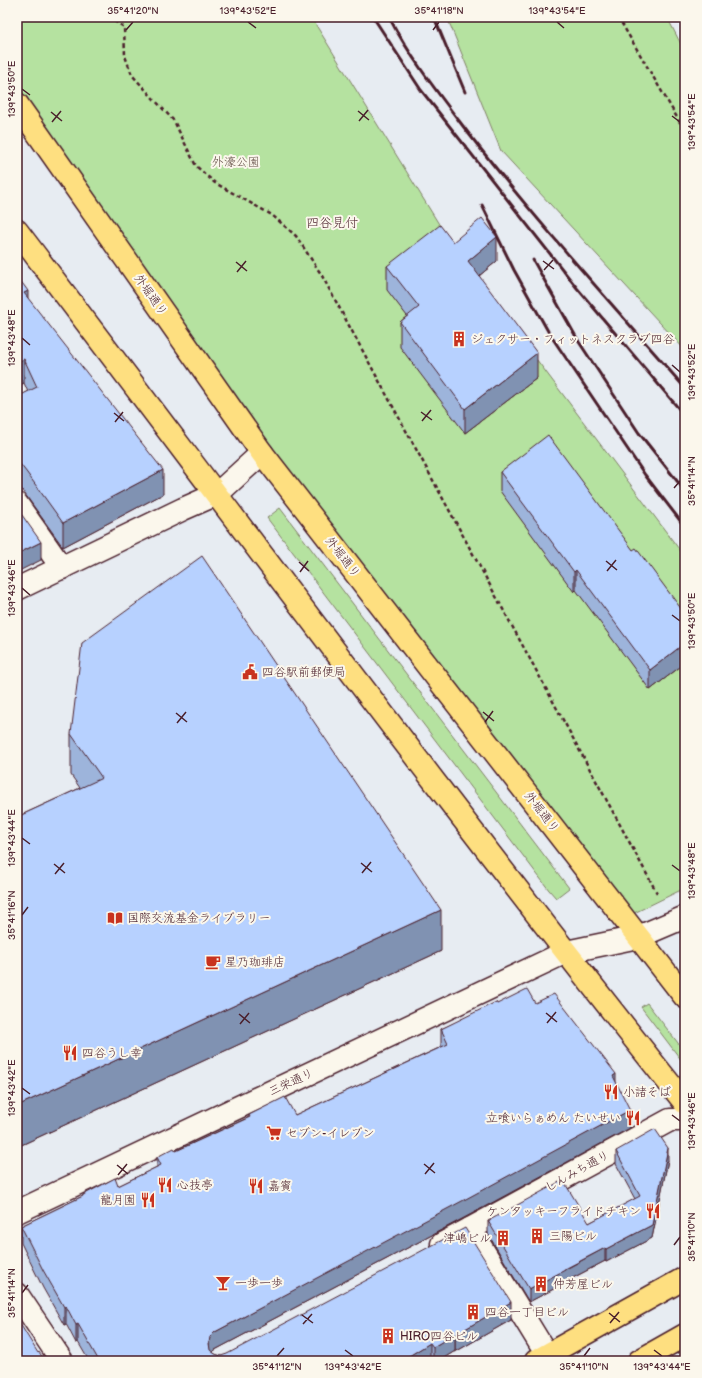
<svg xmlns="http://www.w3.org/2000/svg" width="702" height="1378" font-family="'Balsamiq Sans','Klee One',sans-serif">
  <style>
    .green { fill: #b5e2a0; stroke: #808066 }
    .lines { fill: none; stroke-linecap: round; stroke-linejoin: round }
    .minor-casing { stroke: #4a1f2b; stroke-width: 25 }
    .major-casing { stroke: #4a1f2b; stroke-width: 25 }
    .highway-casing { stroke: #4a1f2b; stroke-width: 25 }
    .path { stroke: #4a1f2b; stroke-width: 2.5; stroke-dasharray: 4 3; stroke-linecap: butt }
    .minor { stroke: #fbf7ec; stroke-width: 22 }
    .major { stroke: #fedf80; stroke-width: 22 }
    .highway { stroke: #fedf80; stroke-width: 22 }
    .rail { stroke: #4a1f2b; stroke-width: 3 }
    .wall { fill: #9db4db; stroke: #4a1f2b }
    .shaded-wall { fill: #8092b2; stroke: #4a1f2b }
    .building { fill: #b7d1ff; stroke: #4a1f2b }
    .ticks { fill: none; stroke: #4a1f2b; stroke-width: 1.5 }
    .labels { text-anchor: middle; stroke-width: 4; stroke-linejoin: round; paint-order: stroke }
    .park-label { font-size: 12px; fill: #655048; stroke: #fbf7ec }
    .street-label { font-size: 12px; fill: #4a1f2b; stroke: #fbf7ec }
    .poi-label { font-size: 12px; fill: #4a1f2b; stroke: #fbf7ec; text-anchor: start }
    .neighbourhood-label { font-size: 13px; fill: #4a1f2b; stroke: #fbf7ec }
    .neatline { fill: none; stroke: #4a1f2b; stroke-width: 1.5 }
    .ticks-label { font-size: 10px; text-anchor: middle; fill: #4a1f2b }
  </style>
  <rect width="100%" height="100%" fill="#e7ecf2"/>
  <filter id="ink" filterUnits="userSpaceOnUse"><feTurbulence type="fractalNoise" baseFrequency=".025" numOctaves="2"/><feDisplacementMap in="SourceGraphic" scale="8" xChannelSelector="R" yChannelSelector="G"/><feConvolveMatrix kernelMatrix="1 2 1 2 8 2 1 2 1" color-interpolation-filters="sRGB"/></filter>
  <g filter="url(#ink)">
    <!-- green -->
    <g class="green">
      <path d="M17,17H311L458,255L685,557V888L626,917L262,453L17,87Z"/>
      <path d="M447,17H667L685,52V350L501,151Z"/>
      <path d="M280,508L569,888L556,898L549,890L267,518Z"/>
      <path d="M647,1003L685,1052V1065L641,1007Z"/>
    </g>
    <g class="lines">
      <!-- minor casing -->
      <g class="minor-casing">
        <g id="minor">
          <path d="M17,504L62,568"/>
          <path d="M17,589L183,509L217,494L262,453"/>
          <path d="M17,1212L566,952L638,937L685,917"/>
          <path d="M470,1229L670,1120H685"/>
          <path d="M442,1244L470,1229L547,1355"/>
          <path d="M17,1294L62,1361"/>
        </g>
      </g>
      <!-- major casing -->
      <g class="major-casing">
        <g id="major">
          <path d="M17,104L262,453L685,997"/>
          <path d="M17,231C239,523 457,817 685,1103"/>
        </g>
      </g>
      <!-- highway casing -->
      <g class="highway-casing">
        <g id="highway">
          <path d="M536,1361L685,1278"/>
          <path d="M639,1361L685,1335"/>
        </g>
      </g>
      <!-- path -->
      <g class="path">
        <path d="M108,17L124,27L125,56L132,75L174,121L196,166L215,183L272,215L296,236L321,274L657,893"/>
        <path d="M618,17L685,131"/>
      </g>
      <!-- minor -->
      <use href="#minor" class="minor"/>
      <!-- major -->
      <use href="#major" class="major"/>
      <!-- highway -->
      <use href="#highway" class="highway"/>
      <!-- rail -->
      <g class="rail">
        <path d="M373,17L421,90L577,288L685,416"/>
        <path d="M389,17C411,59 441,97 469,134C537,222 612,304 685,388"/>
        <path d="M434,17L465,92"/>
        <path d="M482,205L514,270L549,333L645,475L685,527"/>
        <path d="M533,260L579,342L639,433L685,491"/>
      </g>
    </g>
    <!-- wall -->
    <g class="wall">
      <path d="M453,242L497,261L479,276L537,378L465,433L400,347V322L407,316L387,290V266Z"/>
      <path d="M17,276L28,299L163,494L63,547L27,497L17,483V397L28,392L24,383L17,386Z"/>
      <path d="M500,472L633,550L685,614V663L650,690L576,590L574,592L500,491Z"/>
      <path d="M71,734L441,951L17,1147V817L80,788L71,775Z"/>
      <path d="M535,1003L616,1083L630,1128L464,1218L215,1350L213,1352L215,1354L221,1356L511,1320L455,1352V1351L439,1361H89L78,1342L76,1343L66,1324L64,1325L43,1288L21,1243V1226L83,1196V1195L118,1186L157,1167V1157L176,1151L249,1117V1115H295L441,1047V1029L497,1004Z"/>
      <path d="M616,1151L668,1160L652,1238L606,1262L605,1261L565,1282V1283L529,1302L488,1234V1221L589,1223L635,1199L616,1164Z"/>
    </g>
    <!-- shaded-wall -->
    <g class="shaded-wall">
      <path d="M497,237V261L468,285V261Z"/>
      <path d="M28,291V314L24,293Z"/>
      <path d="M537,353V378L465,433V409Z"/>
      <path d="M24,359V383L17,386V362Z"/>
      <path d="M163,470V494L63,547V523Z"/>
      <path d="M41,542V560L17,572V554Z"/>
      <path d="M576,570V590L574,592V572Z"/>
      <path d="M685,643V663L650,690V670Z"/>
      <path d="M441,910V951L17,1147V1106Z"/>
      <path d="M616,1074V1091L613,1076Z"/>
      <path d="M630,1110V1128L464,1218L215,1350L210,1355L209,1343L210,1337L215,1332Z"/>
      <path d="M668,1148V1160L652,1238L606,1262V1249L652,1225Z"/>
      <path d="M605,1248V1261L565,1282V1283L529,1302V1289Z"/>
      <path d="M511,1302V1320L455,1352V1335Z"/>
      <path d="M66,1306V1324L64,1325V1307Z"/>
      <path d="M78,1324V1342L76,1343V1325Z"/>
      <path d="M455,1334V1351L439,1361H433V1347Z"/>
      <path d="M430,1343V1361H401Z"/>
    </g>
    <!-- building -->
    <g class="building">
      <path d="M482,218L497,237L468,261L537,353L465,409L400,322L419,307L387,266L440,225L453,242Z"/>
      <path d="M17,276L28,291L24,293L163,470L63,523L27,473L17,460V397L37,387L24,359L17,362Z"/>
      <path d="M548,435L633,550L636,548L685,614V643L650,670L576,570L574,572L500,472Z"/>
      <path d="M17,508L41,542L17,554Z"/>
      <path d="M202,556L441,910L17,1106V817L102,778L71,734L82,643Z"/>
      <path d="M527,989L535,1003L554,994L616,1074L613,1076L630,1110L464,1200L215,1332L210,1337L209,1343L210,1350L215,1354L221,1356L227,1354L465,1228L511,1302L455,1335V1334L433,1347L430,1343L401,1361H99L78,1324L76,1325L66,1306L64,1307L43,1270L21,1226L83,1196V1195L115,1178L118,1186L161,1165L157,1157L174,1148L176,1151L250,1117L249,1115L285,1097L295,1115L448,1044L441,1029L496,1002L497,1004Z"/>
      <path d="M655,1129L668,1148L652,1225L606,1249L605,1248L565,1269V1270L529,1289L488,1221L563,1180L589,1223L640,1196L616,1151Z"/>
      <path d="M17,1319L38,1353L39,1352L45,1361H17Z"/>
    </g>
  </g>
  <!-- ticks -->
  <path class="ticks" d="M248,22L256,28M557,22L564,28M126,30L133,22M433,30L439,22M22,89L30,95M358,111L369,120M51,112L62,121M672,116L680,122M359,121L368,110M52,122L61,111M543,261L554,269M236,262L247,271M544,270L553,260M237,272L246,261M22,338L30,345M672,365L680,372M421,412L432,420M114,413L124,421M422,421L431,410M115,422L123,412M674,488L680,481M606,561L617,570M299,562L309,571M607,571L616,560M300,572L308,561M22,588L30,595M672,615L680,621M483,712L494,721M176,713L187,722M485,722L493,711M177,723L186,712M22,838L30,844M361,863L372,872M54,864L65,873M672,865L680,871M362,873L371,862M55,874L64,863M22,915L28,907M546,1013L557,1022M239,1014L250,1023M547,1023L556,1012M240,1024L249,1013M22,1088L30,1094M672,1115L680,1121M424,1164L435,1173M117,1165L128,1174M425,1174L434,1163M118,1175L127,1164M674,1245L680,1237M22,1293L28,1285M609,1313L620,1322M302,1315L313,1323M610,1323L619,1312M303,1324L312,1314M345,1350L353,1356M654,1350L662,1356M277,1356L284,1348M584,1356L590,1348"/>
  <!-- icons -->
  <defs>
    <g id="building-bare" transform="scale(1.2)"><path d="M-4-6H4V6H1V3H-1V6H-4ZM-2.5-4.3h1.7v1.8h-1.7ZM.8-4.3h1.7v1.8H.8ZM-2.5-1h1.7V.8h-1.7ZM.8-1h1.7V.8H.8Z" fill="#c8321e" stroke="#fbf7ec" stroke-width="2.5" paint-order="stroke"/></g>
    <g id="civic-bare" transform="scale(1.2)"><path d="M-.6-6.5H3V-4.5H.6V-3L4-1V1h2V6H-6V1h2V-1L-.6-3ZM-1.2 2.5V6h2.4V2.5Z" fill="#c8321e" stroke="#fbf7ec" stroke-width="2.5" paint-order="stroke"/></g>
    <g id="library-bare" transform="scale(1.2)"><path d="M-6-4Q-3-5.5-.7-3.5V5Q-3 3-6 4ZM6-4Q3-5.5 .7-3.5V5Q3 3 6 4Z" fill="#c8321e" stroke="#fbf7ec" stroke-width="2.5" paint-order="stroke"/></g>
    <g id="cafe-bare" transform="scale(1.2)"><path d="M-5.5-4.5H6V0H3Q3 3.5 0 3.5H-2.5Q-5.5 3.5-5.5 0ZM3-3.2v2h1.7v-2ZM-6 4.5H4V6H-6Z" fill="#c8321e" stroke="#fbf7ec" stroke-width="2.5" paint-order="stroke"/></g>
    <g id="restaurant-bare" transform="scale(1.2)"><path d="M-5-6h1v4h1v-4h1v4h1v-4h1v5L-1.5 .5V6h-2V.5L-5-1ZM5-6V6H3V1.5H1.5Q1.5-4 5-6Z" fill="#c8321e" stroke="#fbf7ec" stroke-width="2.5" paint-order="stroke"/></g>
    <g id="supermarket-bare" transform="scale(1.2)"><path d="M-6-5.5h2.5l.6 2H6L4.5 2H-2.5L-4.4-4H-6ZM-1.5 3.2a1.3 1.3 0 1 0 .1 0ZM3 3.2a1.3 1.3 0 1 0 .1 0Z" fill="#c8321e" stroke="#fbf7ec" stroke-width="2.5" paint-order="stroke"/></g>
    <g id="bar-bare" transform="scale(1.2)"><path d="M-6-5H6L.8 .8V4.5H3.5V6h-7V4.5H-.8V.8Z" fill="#c8321e" stroke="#fbf7ec" stroke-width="2.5" paint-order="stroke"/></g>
  </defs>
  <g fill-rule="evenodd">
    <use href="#building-bare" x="459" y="339"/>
    <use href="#civic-bare" x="250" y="672"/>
    <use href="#library-bare" x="115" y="918"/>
    <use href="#cafe-bare" x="213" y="962"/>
    <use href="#restaurant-bare" x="70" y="1053"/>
    <use href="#restaurant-bare" x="611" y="1092"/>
    <use href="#restaurant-bare" x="633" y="1118"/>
    <use href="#supermarket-bare" x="274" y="1133"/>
    <use href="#restaurant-bare" x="165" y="1185"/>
    <use href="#restaurant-bare" x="256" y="1186"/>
    <use href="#restaurant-bare" x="148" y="1200"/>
    <use href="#restaurant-bare" x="653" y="1211"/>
    <use href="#building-bare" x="537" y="1236"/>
    <use href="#building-bare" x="503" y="1238"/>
    <use href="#bar-bare" x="223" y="1283"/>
    <use href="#building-bare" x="541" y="1284"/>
    <use href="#building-bare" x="473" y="1312"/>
    <use href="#building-bare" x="388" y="1336"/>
  </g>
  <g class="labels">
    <!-- park labels -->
    <g class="park-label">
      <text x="236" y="166">外濠公園</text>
    </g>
    <!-- street labels -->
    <g class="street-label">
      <text transform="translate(151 295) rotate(55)" y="4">外堀通り</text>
      <text transform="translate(343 557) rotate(52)" y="4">外堀通り</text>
      <text transform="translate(542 812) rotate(52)" y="4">外堀通り</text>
      <text transform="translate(291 1082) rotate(-25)" y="4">三栄通り</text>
      <text transform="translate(577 1171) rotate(-29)" y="4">しんみち通り</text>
    </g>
    <!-- poi labels -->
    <g class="poi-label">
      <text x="471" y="343">ジェクサー・フィットネスクラブ四谷</text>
      <text x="262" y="676">四谷駅前郵便局</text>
      <text x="127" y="922">国際交流基金ライブラリー</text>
      <text x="225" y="966">星乃珈琲店</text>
      <text x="82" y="1057">四谷うし幸</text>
      <text x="623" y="1096">小諸そば</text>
      <text x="621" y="1122" text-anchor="end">立喰いらぁめん たいせい</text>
      <text x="286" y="1137">セブン-イレブン</text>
      <text x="177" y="1189">心技亭</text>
      <text x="268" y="1190">嘉賓</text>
      <text x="136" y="1204" text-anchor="end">龍月園</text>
      <text x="641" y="1215" text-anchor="end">ケンタッキーフライドチキン</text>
      <text x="549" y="1240">三陽ビル</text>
      <text x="491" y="1242" text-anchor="end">津嶋ビル</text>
      <text x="235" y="1287">一歩一歩</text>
      <text x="553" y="1288">仲芳屋ビル</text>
      <text x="485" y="1316">四谷一丁目ビル</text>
      <text x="400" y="1340">HIRO四谷ビル</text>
    </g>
    <!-- neighbourhood labels -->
    <g class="neighbourhood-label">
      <text x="332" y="227">四谷見付</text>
    </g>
  </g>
  <!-- margin -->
  <rect width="702" height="1378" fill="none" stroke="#fbf7ec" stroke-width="44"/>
  <rect x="22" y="22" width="658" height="1334" class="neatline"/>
  <g class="ticks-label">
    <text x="133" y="14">35°41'20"N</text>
    <text x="248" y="14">139°43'52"E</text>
    <text x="439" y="14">35°41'18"N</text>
    <text x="557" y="14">139°43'54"E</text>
    <text transform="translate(11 89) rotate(-90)" y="4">139°43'50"E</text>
    <text transform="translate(691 122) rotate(-90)" y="4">139°43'54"E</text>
    <text transform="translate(11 338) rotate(-90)" y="4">139°43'48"E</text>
    <text transform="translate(691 372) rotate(-90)" y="4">139°43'52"E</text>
    <text transform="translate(691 481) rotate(-90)" y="4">35°41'14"N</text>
    <text transform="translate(11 588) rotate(-90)" y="4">139°43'46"E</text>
    <text transform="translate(691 621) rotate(-90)" y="4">139°43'50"E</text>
    <text transform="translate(11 838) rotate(-90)" y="4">139°43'44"E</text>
    <text transform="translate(691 871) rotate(-90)" y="4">139°43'48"E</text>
    <text transform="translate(11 915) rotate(-90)" y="4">35°41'16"N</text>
    <text transform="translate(11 1088) rotate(-90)" y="4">139°43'42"E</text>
    <text transform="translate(691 1121) rotate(-90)" y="4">139°43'46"E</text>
    <text transform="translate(691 1237) rotate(-90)" y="4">35°41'10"N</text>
    <text transform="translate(11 1293) rotate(-90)" y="4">35°41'14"N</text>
    <text x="277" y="1370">35°41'12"N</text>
    <text x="353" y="1370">139°43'42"E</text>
    <text x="584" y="1370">35°41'10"N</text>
    <text x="662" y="1370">139°43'44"E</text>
  </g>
</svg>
